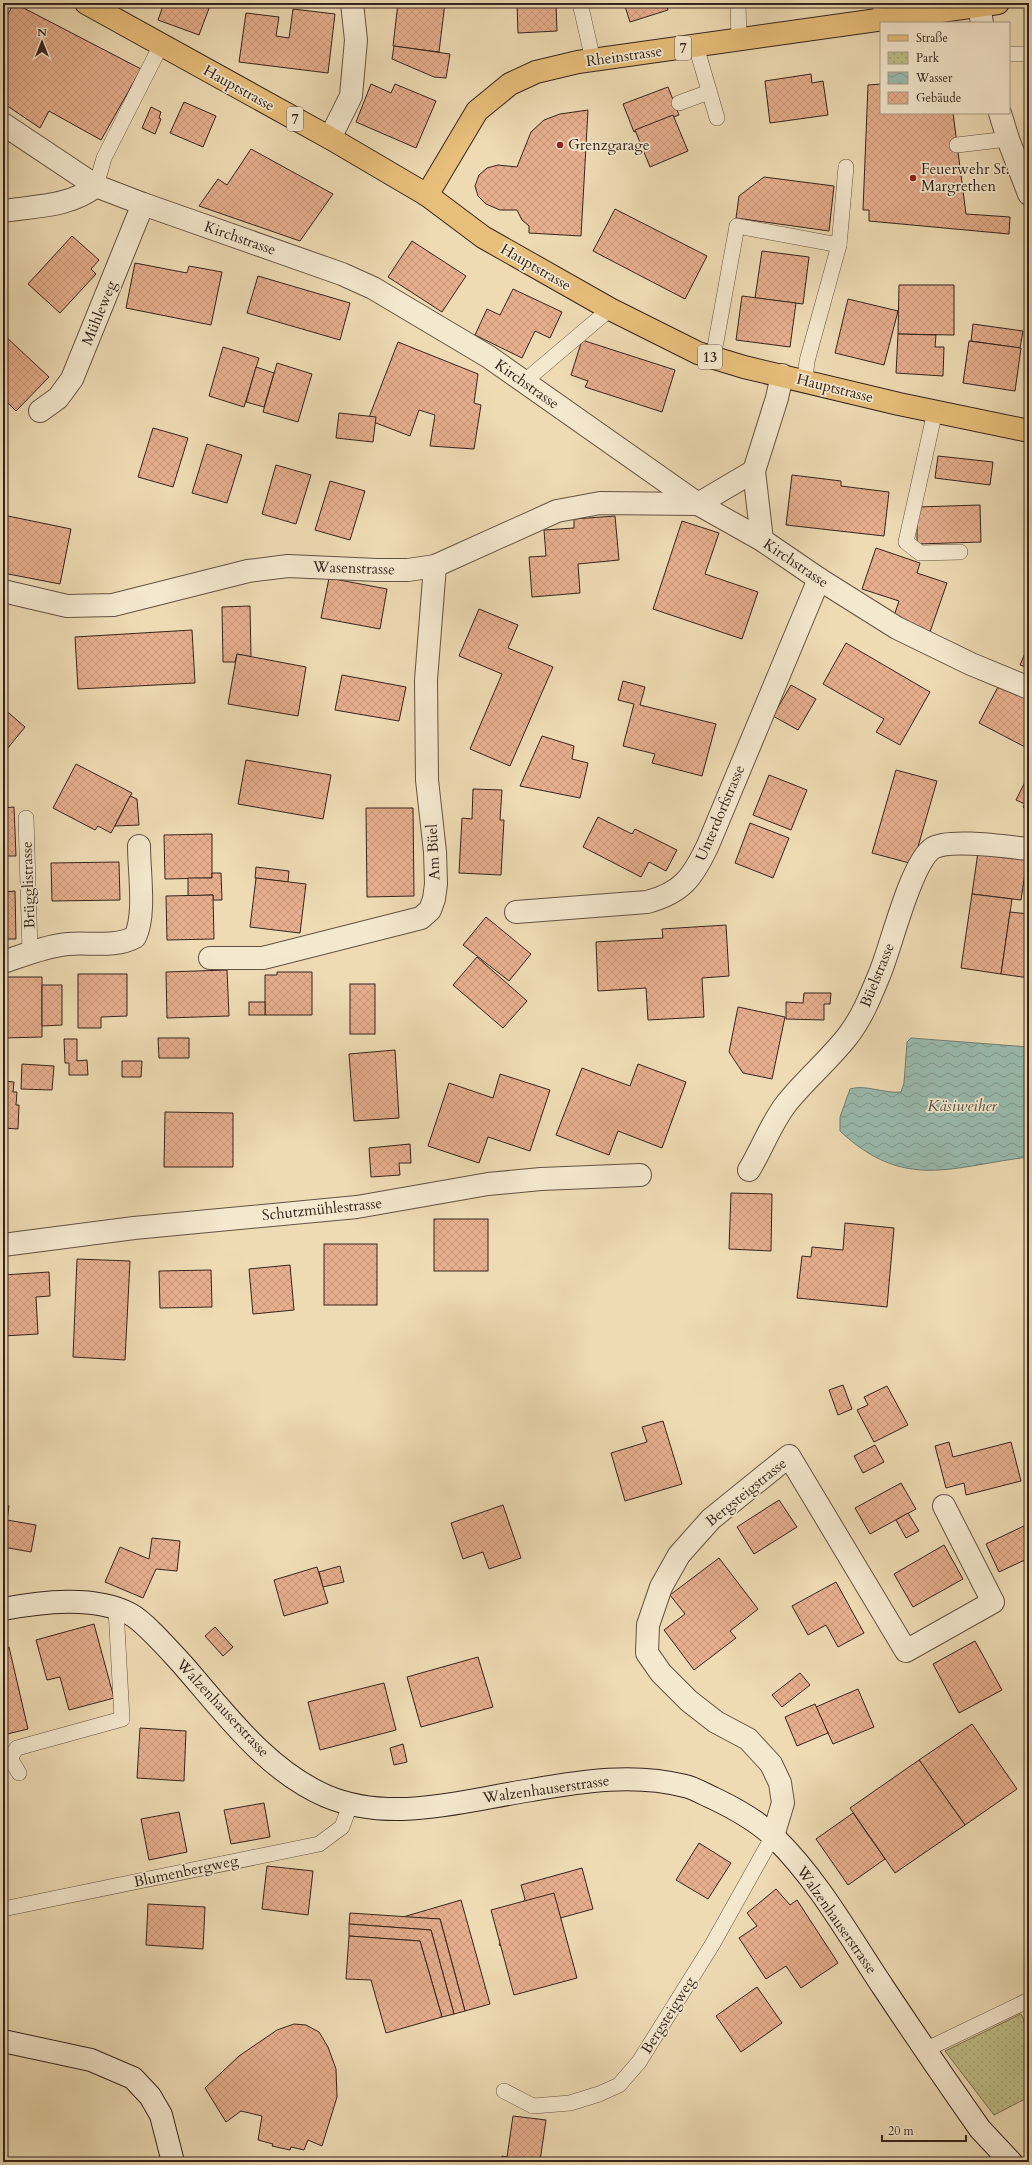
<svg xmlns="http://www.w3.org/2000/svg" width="1032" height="2165" font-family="Cardo,serif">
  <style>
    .park { fill: url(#park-dots); stroke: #7a7152 }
    .water { fill: url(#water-waves); stroke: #717f74 }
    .building { fill: url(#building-cross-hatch); stroke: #35241c }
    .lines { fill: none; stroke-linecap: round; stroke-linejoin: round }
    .lane-casing { stroke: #635242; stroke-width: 16 }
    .street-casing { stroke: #635242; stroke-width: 24 }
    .secondary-casing { stroke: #35241c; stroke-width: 24 }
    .primary-casing { stroke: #35241c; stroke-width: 24 }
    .lane { stroke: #f4e8ce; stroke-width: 15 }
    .street { stroke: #f4e8ce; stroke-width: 22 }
    .secondary { stroke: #f4e8ce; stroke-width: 22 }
    .primary { stroke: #e7be7a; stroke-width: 22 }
    .poi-dot { fill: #8f2418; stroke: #f4e8ce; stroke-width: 1.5 }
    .labels { text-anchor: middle; stroke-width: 3.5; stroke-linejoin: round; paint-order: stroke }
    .shield { fill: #f4e8ce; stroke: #6e5f51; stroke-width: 1 }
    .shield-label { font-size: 14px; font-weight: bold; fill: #35241c }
    .street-label { font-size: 15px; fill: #35241c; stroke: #f4e8ce }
    .poi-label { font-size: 15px; fill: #35241c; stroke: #f4e8ce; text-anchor: start }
    .water-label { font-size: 16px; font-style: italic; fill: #535148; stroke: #f4e8ce }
  </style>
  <defs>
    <pattern id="park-dots" width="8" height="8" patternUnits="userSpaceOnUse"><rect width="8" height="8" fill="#bebe89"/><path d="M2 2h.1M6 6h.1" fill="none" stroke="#a4a376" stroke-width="1.8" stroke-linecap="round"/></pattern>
    <pattern id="water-waves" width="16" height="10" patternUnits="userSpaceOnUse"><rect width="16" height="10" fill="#99bbae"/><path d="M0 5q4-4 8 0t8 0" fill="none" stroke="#7e988d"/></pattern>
    <pattern id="building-cross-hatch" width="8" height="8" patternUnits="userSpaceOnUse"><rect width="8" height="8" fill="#e7af8e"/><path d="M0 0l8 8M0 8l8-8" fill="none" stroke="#c7967a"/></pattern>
  </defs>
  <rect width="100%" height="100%" fill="#eedbb4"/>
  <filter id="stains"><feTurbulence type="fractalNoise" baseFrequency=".005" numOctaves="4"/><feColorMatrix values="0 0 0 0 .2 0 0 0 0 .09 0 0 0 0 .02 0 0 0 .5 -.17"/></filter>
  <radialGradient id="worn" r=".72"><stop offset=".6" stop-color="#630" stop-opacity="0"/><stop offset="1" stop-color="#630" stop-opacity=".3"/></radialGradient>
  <!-- park -->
  <path class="park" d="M1021,2014L1029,2032V2097L994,2115L945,2051Z"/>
  <!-- water -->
  <path class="water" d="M911,1038L1029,1047V1157C952,1166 905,1192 840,1131V1117L850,1089C865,1084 885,1094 901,1092L904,1083L907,1042Z"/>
  <!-- building -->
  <g class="building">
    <path d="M14,3L141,69L101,140L49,111L40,128L3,103V23Z"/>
    <path d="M164,3H211L199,35L158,20Z"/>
    <path d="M398,3H445L439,52L393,46Z"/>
    <path d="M517,3H556L557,31L518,33Z"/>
    <path d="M624,3H666L668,10L630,22Z"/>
    <path d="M293,9L335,14L328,73L239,62L246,13L279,17L276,36L289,38Z"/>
    <path d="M394,46L450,54L446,78L434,77L392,59Z"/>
    <path d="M811,74L812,83L823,81L828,115L770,123L765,81Z"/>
    <path d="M371,84L391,93L395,84L436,101L416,148L356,122Z"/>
    <path d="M881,84V113H953L966,214L1010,217L1009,234L869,221V210H863L868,85Z"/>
    <path d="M668,87L679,115L634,132L623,104Z"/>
    <path d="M184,102L216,116L203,147L170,133Z"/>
    <path d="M151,107L161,112L159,118L161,119L155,134L142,128Z"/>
    <path d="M588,110L581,236L529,233V226L522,220L517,210H500L486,204L478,196L475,186L479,175L487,168L498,165L517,167L531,132L544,120L560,114Z"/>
    <path d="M673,115L688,151L650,167L635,130Z"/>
    <path d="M251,149L333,194L300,241L199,206L218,179L227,185Z"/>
    <path d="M764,177L834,186L829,231L736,218L739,196Z"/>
    <path d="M615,209L707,256L685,299L593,251Z"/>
    <path d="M72,236L99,260L91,269L96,274L60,313L28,284Z"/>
    <path d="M412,241L466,276L442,312L388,277Z"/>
    <path d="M762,251L809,257L803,304L755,298Z"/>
    <path d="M135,263L187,273L189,266L222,272L211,325L126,308Z"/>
    <path d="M258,276L350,303L340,340L247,313Z"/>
    <path d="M899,285H954V335L898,334Z"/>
    <path d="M513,289L562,312L550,338L535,331L522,358L475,335L487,309L500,315Z"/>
    <path d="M742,296L796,303L790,347L736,340Z"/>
    <path d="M848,299L898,311L884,365L835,353Z"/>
    <path d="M973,324L1023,331L1020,348L971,341Z"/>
    <path d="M898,334L936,335L935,347H944L943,376L896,373Z"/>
    <path d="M4,335L49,377L16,411L3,398Z"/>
    <path d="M582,340L675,370L662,412L585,387L588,381L571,375Z"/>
    <path d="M969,341L1021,348L1015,391L963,383Z"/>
    <path d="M398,342L478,374L474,403L481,405L474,449L430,446L435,415L419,410L410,436L368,420Z"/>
    <path d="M223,347L259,358L244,407L209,396Z"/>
    <path d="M277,363L312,374L298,422L263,412Z"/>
    <path d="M1029,363V394L1025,393Z"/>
    <path d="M256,367L274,373L264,407L246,402Z"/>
    <path d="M339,413L376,417L373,442L336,438Z"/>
    <path d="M153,428L188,438L173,487L138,477Z"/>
    <path d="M207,444L242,455L227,503L192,493Z"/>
    <path d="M938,456L993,462L990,485L935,478Z"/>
    <path d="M276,465L311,475L296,524L262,514Z"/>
    <path d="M792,475L841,481V486L889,492L884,536L786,525Z"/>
    <path d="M330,481L365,491L350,540L315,530Z"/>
    <path d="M980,505L981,542L917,544V507Z"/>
    <path d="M3,515L71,529L60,584L3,573Z"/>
    <path d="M615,516L619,560L578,564L580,593L532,597L529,557L546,556L544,530L574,528V519Z"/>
    <path d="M682,521L719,533L705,574L758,592L742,639L653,609Z"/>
    <path d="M876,548L920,563L917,573L947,583L930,632L893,619L899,601L862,589Z"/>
    <path d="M329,578L387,589L380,629L321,618Z"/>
    <path d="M250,606L251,657L237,654L235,662H223L222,607Z"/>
    <path d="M479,609L518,625L508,648L553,667L510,766L470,749L502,674L459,656Z"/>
    <path d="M192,630L195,683L78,689L75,637Z"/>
    <path d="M846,643L930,692L900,745L876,732L884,719L823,684Z"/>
    <path d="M1029,644V668L1020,665Z"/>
    <path d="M237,654L306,667L298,716L228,704Z"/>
    <path d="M342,675L406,687L399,721L335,710Z"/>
    <path d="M623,681L645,687L640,705L716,724L702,776L652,763L655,754L623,746L634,704L618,700Z"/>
    <path d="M791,685L816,699L798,730L773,716Z"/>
    <path d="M999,685L1029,700V749L979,723Z"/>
    <path d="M3,708L25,727L3,754Z"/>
    <path d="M542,736L574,746L572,759L588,763L580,798L520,786Z"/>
    <path d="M246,760L331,775L323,819L238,804Z"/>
    <path d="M76,764L132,793L111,833L98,826L95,830L53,808Z"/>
    <path d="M896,770L937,781L913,864L872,853Z"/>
    <path d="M1029,774V810L1023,807L1025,804L1016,800Z"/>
    <path d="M769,775L807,790L791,830L753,815Z"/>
    <path d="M473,789L502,790L500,820H504L501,875L459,873L462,818L472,819Z"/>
    <path d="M130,796L137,799L139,825L115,826Z"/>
    <path d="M14,807L16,856H3V808Z"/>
    <path d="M366,808H413L414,896L367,897Z"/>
    <path d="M598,817L632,834L635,829L677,850L666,871L649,862L641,877L583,847Z"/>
    <path d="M750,823L789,838L773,878L735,863Z"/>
    <path d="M212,834V878L165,879L164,835Z"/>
    <path d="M978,852L1027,859L1021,900L972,894Z"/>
    <path d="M119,862L120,900L52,901L51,863Z"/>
    <path d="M256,867L289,871L288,882L255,878Z"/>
    <path d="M212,873H221L222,900H213V895L188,896V878H212Z"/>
    <path d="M256,878L306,884L300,933L250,927Z"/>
    <path d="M15,891L16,939H3V892Z"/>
    <path d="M972,894L1012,899L1001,974L961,968Z"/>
    <path d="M213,895L214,939L167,940L166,896Z"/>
    <path d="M1010,912L1029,914V978L1001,974Z"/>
    <path d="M486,917L531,954L509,981L463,945Z"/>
    <path d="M726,925L729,976L702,978L704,1017L648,1020L646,988L598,991L596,942L663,938L662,929Z"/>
    <path d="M477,957L527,1001L503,1028L453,985Z"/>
    <path d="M227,970L229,1016L167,1018L166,972Z"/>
    <path d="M277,972H312V1015H265V975H277Z"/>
    <path d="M78,974H127V1016L101,1017V1028H78Z"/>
    <path d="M3,977H42V1037L3,1038Z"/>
    <rect x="350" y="984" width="25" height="50"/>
    <path d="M42,985H62V1025L42,1026Z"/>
    <path d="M804,993H831L830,1004H824V1020L786,1019V1002L803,1003Z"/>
    <rect x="249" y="1002" width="16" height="13"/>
    <path d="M738,1007L785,1017L772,1079L743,1073L729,1052Z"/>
    <path d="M158,1038H189V1058H159Z"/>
    <path d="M64,1039H77V1061L87,1060L88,1075H69V1063H65Z"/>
    <path d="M395,1050L399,1118L354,1121L349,1054Z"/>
    <path d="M122,1061H142L141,1077H122Z"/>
    <path d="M22,1064L54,1066L52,1090L21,1089Z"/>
    <path d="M638,1064L686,1082L662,1148L618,1131L609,1155L556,1135L582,1068L630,1086Z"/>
    <path d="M500,1074L550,1090L530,1151L488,1137L479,1163L428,1146L449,1083L493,1098Z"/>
    <path d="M3,1081L14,1082L13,1092H17L16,1105H19L18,1129L3,1128Z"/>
    <path d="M165,1112L233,1113V1167H164Z"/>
    <path d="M410,1144L411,1163H399L400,1175L371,1177L369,1148Z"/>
    <path d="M731,1193L772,1194L771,1251L729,1249Z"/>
    <rect x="434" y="1219" width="54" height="52"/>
    <path d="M845,1223L894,1228L887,1307L797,1298L802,1256L811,1257L812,1247L843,1250Z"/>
    <rect x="324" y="1244" width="53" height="61"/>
    <path d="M77,1259L130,1261L125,1360L73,1357Z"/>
    <path d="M290,1265L294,1310L253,1314L249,1269Z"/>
    <path d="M211,1270L212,1307L160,1308L159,1271Z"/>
    <path d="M49,1272L50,1296L36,1297L38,1334L3,1336V1275Z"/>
    <path d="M843,1385L852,1409L838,1415L829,1390Z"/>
    <path d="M887,1386L908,1425L874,1442L857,1410L868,1405L864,1397Z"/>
    <path d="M663,1421L682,1484L625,1501L611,1453L647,1442L642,1427Z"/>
    <path d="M949,1442L953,1457L1011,1442L1021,1481L966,1495L964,1483L946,1488L935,1446Z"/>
    <path d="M875,1445L884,1462L863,1473L854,1456Z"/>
    <path d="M901,1483L916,1509L870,1534L855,1508Z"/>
    <path d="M779,1500L797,1527L754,1554L737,1527Z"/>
    <path d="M3,1505L9,1506L7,1520L36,1525L31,1552L3,1547Z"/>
    <path d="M503,1505L521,1558L489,1569L483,1552L463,1559L451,1523Z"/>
    <path d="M908,1513L919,1531L906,1538L896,1520Z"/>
    <path d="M1026,1525L1029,1531V1558L999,1572L986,1544Z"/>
    <path d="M152,1538L180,1541L177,1571L156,1569L143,1598L105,1582L120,1547L149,1559Z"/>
    <path d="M944,1545L963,1579L913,1607L894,1574Z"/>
    <path d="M719,1558L758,1609L730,1631L736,1638L694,1670L664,1630L685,1614L670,1595Z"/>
    <path d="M340,1566L344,1582L323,1587L319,1572Z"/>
    <path d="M317,1567L328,1603L284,1616L274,1580Z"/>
    <path d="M836,1582L864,1633L838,1647L826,1625L808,1635L792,1606Z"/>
    <path d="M94,1624L114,1698L69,1710L60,1677L47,1680L36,1640Z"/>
    <path d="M215,1627L233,1647L223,1656L205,1636Z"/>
    <path d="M975,1641L1002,1690L959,1713L933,1664Z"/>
    <path d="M9,1647L28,1729L3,1735V1649Z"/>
    <path d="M478,1657L493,1707L421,1727L407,1677Z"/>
    <path d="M800,1673L810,1685L782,1707L772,1695Z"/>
    <path d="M384,1683L396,1730L320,1750L308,1702Z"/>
    <path d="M858,1689L874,1727L833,1744L816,1707Z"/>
    <path d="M815,1704L828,1733L797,1746L785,1717Z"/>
    <path d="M972,1724L1017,1789L965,1825L919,1760Z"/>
    <path d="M140,1728L186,1731L184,1781L137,1778Z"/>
    <path d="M403,1744L407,1762L394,1765L390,1748Z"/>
    <path d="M919,1760L965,1825L895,1873L850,1808Z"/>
    <path d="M264,1803L270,1837L231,1844L224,1810Z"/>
    <path d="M179,1812L187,1852L149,1860L141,1819Z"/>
    <path d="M853,1813L885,1859L848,1885L816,1839Z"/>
    <path d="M699,1843L731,1863L708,1899L676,1880Z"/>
    <path d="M267,1866L313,1871L308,1915L262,1909Z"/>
    <path d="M582,1868L593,1909L542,1923L522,1958L499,1945L525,1899L521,1885Z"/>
    <path d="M776,1889L790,1905L797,1900L838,1963L801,1988L786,1966L766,1979L739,1938L757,1926L747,1913Z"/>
    <path d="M554,1893L577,1978L514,1995L491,1910Z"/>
    <path d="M461,1900L490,2004L465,2011L440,1919L403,1917Z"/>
    <path d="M148,1904L205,1907L203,1949L146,1945Z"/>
    <path d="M350,1913L440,1919L465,2011L454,2014L431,1930L349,1924Z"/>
    <path d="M349,1924L431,1930L454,2014L442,2017L420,1941L349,1936Z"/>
    <path d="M349,1936L420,1941L442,2017L386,2033L371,1980L346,1979Z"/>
    <path d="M757,1987L782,2023L741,2052L716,2016Z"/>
    <path d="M294,2024L306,2025L319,2032L328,2047L336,2069L337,2097L322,2146L308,2140L304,2150L291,2147L290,2150L272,2146L273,2144L258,2140L262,2116L241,2111L226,2122L205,2088L239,2056L277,2030Z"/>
    <path d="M513,2116L546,2120L540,2161L545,2162H501L502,2156L507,2157Z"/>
  </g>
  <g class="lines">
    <!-- lane casing -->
    <g class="lane-casing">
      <g id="lane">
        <path d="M580,3L593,60"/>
        <path d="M738,3L739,40"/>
        <path d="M881,3V20"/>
        <path d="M696,46L717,118"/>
        <path d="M1009,54H1029"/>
        <path d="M679,103L709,92"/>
        <path d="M957,145L1008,139"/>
        <path d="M96,186L104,158L161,45"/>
        <path d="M713,358L737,226L839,245"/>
        <path d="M805,380L807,361L839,245L846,167"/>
        <path d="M525,381L610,309"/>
        <path d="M935,411L906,542L920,553L960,552"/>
        <path d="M26,818L30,952"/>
        <path d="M19,1773L10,1758L17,1748L122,1719L116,1609"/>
        <path d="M3,1909L319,1844L342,1827L350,1805"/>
        <path d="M925,2050L1029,2000"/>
        <path d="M504,2091L533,2106L570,2103L599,2094L619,2085L639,2062L712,1945L773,1836"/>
      </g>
    </g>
    <!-- street casing -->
    <g class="street-casing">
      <g id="street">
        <path d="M979,6L982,23"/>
        <path d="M1000,113L1008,139L1029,194"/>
        <path d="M3,124L96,186L143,204L342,274L373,288L489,357L698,504L762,540L819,579L897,628L971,664L1029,688"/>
        <path d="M330,138L351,96L356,40L352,3"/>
        <path d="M3,211C35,206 70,207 96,186"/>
        <path d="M40,411L58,398L72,379L143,204"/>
        <path d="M762,540L754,471L777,398L782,375"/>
        <path d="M3,591L67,606L113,605L248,571L288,566L377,570H408L435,566L557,511L600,503L698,504L754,471"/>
        <path d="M516,912L647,902C682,893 693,877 708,845L819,579"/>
        <path d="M210,958H263L421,918L430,910L434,899L436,884L435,852L427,780L426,680L435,566"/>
        <path d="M3,962C24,955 46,946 68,944C90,942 115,948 135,937C146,915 139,872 139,846"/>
        <path d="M749,1170C762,1149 770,1125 786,1104C804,1081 828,1061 847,1037C862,1018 871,995 880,973C891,947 911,862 933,848C950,838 1008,847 1029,849"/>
        <path d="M3,1245L134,1228L357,1207L488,1184L541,1179L640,1175"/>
        <path d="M773,1836L783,1803L780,1783L771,1764L748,1739L716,1722L689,1701L661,1673L647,1653L648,1625L661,1587L679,1555L711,1519L789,1456L906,1651L993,1602L944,1506"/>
      </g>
    </g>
    <!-- secondary casing -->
    <g class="secondary-casing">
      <g id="secondary">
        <path d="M3,1609C41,1602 94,1595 130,1614C144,1621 171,1652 183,1665C225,1713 266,1770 326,1796C392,1824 465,1800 532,1790C583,1781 634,1773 685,1786C694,1788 704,1794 713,1798C734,1808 758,1821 775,1838C818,1880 849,1936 883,1987C915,2035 947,2082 980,2129L1011,2162"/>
        <path d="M3,2041L91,2060L133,2078L150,2096L161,2115L173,2162"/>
      </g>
    </g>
    <!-- primary casing -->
    <g class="primary-casing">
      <g id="primary">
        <path d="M86,3L330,138L427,195L483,237L610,309L698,353L744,367L899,404L1029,431"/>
        <path d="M427,195L477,111L510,84L536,72L578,62L998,3"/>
      </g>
    </g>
    <!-- lane -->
    <use href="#lane" class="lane"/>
    <!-- street -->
    <use href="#street" class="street"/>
    <!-- secondary -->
    <use href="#secondary" class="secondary"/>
    <!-- primary -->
    <use href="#primary" class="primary"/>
  </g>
  <!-- markers -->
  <g class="poi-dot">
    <circle cx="560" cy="145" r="4"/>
    <circle cx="913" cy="178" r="4"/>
  </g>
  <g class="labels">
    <!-- shield labels -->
    <g class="shield">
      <rect x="675" y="36" width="16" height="24" rx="3"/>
      <rect x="287" y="107" width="16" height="24" rx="3"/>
      <rect x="698" y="345" width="24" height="24" rx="3"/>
    </g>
    <g class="shield-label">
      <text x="683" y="53">7</text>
      <text x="295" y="124">7</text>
      <text x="710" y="362">13</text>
    </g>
    <!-- street labels -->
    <g class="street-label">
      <text transform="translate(624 56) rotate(-8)" y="5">Rheinstrasse</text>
      <text transform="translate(239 88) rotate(29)" y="5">Hauptstrasse</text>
      <text transform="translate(240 238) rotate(19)" y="5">Kirchstrasse</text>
      <text transform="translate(536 267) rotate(30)" y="5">Hauptstrasse</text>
      <text transform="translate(99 313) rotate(-68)" y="5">Mühleweg</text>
      <text transform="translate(527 384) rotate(35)" y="5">Kirchstrasse</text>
      <text transform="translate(835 388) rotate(14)" y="5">Hauptstrasse</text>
      <text transform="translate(796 563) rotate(34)" y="5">Kirchstrasse</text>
      <text transform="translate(354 568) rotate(2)" y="5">Wasenstrasse</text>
      <text transform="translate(720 813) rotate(-67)" y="5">Unterdorfstrasse</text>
      <text transform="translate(433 852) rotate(-93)" y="5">Am Büel</text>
      <text transform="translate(28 885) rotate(-92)" y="5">Brügglistrasse</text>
      <text transform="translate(877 975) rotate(-68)" y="5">Büelstrasse</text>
      <text transform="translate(322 1209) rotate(-6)" y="5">Schutzmühlestrasse</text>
      <text transform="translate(746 1492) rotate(-39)" y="5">Bergsteigstrasse</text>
      <text transform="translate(223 1708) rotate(47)" y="5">Walzenhauserstrasse</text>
      <text transform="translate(546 1789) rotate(-8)" y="5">Walzenhauserstrasse</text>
      <text transform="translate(186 1871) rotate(-12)" y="5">Blumenbergweg</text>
      <text transform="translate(837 1920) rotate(55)" y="5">Walzenhauserstrasse</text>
      <text transform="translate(668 2015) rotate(-58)" y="5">Bergsteigweg</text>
    </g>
    <!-- poi labels -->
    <g class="poi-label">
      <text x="568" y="150">Grenzgarage</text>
      <text x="921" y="174">Feuerwehr St.<tspan x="921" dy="17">Margrethen</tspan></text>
    </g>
    <!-- water labels -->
    <g class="water-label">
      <text x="962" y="1111">Käsiweiher</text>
    </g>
  </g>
  <!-- margin -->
  <rect width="1032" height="2165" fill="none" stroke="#eedbb4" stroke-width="16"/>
  <rect x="4" y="4" width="1024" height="2157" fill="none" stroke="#35241c" stroke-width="2"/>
  <rect x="8" y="8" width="1016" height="2149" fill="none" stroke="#35241c"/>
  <!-- legend -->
  <rect x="880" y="22" width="130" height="92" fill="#f4e8ce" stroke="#a89a87"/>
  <rect x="888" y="35" width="20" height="6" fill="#e7be7a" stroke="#a89a87"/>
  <text x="916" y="42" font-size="12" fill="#35241c">Straße</text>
  <rect x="888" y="52" width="20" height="12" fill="url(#park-dots)" stroke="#a89a87"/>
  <text x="916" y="62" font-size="12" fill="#35241c">Park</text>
  <rect x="888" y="72" width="20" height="12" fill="url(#water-waves)" stroke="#a89a87"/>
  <text x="916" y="82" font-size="12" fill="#35241c">Wasser</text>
  <rect x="888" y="92" width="20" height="12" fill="url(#building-cross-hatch)" stroke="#a89a87"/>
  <text x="916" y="102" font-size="12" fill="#35241c">Gebäude</text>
  <!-- north arrow -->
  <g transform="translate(42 42)" stroke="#f4e8ce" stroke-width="3" paint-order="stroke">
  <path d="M0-3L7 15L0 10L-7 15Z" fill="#35241c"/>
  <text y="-6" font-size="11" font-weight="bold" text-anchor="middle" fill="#35241c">N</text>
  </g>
  <!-- scale -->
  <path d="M882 2135v6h84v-6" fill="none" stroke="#35241c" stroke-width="2"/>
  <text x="888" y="2135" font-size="12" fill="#35241c" stroke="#f4e8ce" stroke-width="3" paint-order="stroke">20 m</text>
  <rect width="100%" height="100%" filter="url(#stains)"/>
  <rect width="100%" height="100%" fill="url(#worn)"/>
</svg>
